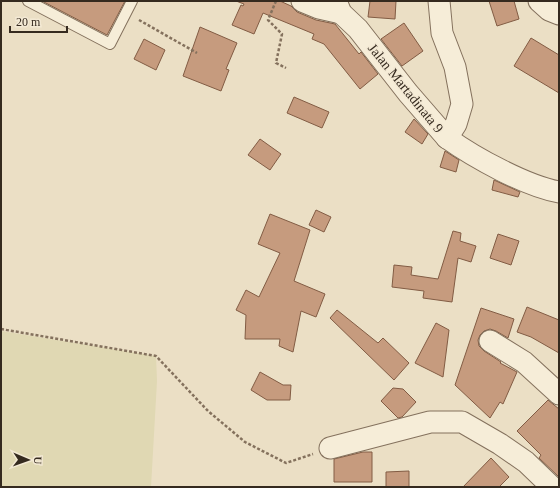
<svg xmlns="http://www.w3.org/2000/svg" width="560" height="488" font-family="Georgia,serif">
  <style>
    .farmland { fill: #e0d8b3 }
    .building { fill: #c69b7e; stroke: #825c44 }
    .lines { fill: none; stroke-linecap: round; stroke-linejoin: round }
    .service-casing { stroke: #84715d; stroke-width: 12 }
    .minor-casing { stroke: #84715d; stroke-width: 23 }
    .path { stroke: #84715d; stroke-width: 2.5; stroke-dasharray: 3 2; stroke-linecap: butt }
    .service { stroke: #f6edd8; stroke-width: 10 }
    .minor { stroke: #f6edd8; stroke-width: 21 }
    .labels { text-anchor: middle; stroke-width: 3; stroke-linejoin: round; paint-order: stroke }
    .street-label { font-size: 14px; fill: #352a1f; stroke: #f3e9d4 }
  </style>
  <rect width="100%" height="100%" fill="#ebdfc5"/>
  <!-- farmland -->
  <path class="farmland" d="M1,331L156,356L157,381L151,487H1Z"/>
  <!-- building -->
  <g class="building">
    <path d="M42,1H125L107,35Z"/>
    <path d="M236,1H280L291,6L297,12L316,20L335,24L359,54L361,52L378,74L360,89L324,44L312,39L314,34L263,13L254,34L232,25L241,5L243,6L244,4Z"/>
    <path d="M370,1H396L395,19L368,17Z"/>
    <path d="M489,1H514L519,19L497,26Z"/>
    <path d="M404,23L423,51L402,66L381,39Z"/>
    <path d="M200,27L237,43L226,69L229,70L221,91L183,76Z"/>
    <path d="M531,38L559,55V93L514,66Z"/>
    <path d="M144,39L165,50L156,70L134,59Z"/>
    <path d="M294,97L329,112L322,128L287,113Z"/>
    <path d="M414,119L428,134L422,144L405,132Z"/>
    <path d="M260,139L281,154L270,170L248,155Z"/>
    <path d="M445,151L459,160L456,172L440,167Z"/>
    <path d="M494,180L520,192L518,197L492,190Z"/>
    <path d="M316,210L331,217L324,232L309,225Z"/>
    <path d="M270,214L310,230L294,281L325,294L316,317L301,311L293,352L279,346L280,339H245L246,315L236,310L246,290L259,297L280,253L258,244Z"/>
    <path d="M453,231L461,233L460,241L476,246L471,262L458,258L452,302L423,298L424,291L392,287L394,265L412,267L411,275L438,279Z"/>
    <path d="M498,234L519,241L511,265L490,258Z"/>
    <path d="M527,307L559,320V353L531,337L517,332Z"/>
    <path d="M481,308L514,319L508,338L496,331L490,329L484,331L480,335L478,340L479,346L484,351L501,362L500,363L517,372L503,404L500,402L490,418L455,385Z"/>
    <path d="M337,310L378,343L383,338L409,363L394,380L330,318Z"/>
    <path d="M436,323L449,330L443,377L415,363Z"/>
    <path d="M260,372L283,385H291L290,400H267L251,390Z"/>
    <path d="M393,388L403,389L416,402L402,417L398,418L381,401Z"/>
    <path d="M548,400L559,409V477L539,458L541,455L517,431Z"/>
    <path d="M363,452H372V482H334V459Z"/>
    <path d="M491,458L509,477L499,487H463Z"/>
    <path d="M409,471V487H386V472Z"/>
  </g>
  <g class="lines">
    <!-- service casing -->
    <g class="service-casing">
      <path id="service" d="M28,1L110,44L132,1"/>
    </g>
    <!-- minor casing -->
    <g class="minor-casing">
      <g id="minor">
        <path d="M302,1L319,8L341,13"/>
        <path d="M336,1L341,13L358,29L408,93L447,138L456,124L462,104L455,67L442,33L439,1"/>
        <path d="M539,1L549,10L559,14"/>
        <path d="M447,138C475,158 526,186 559,192"/>
        <path d="M490,341L524,362L559,394"/>
        <path d="M330,448L430,422H462L500,444L526,462L552,487"/>
      </g>
    </g>
    <!-- path -->
    <g class="path">
      <path d="M276,1L268,20L282,34L276,63L286,68"/>
      <path d="M139,20L197,53"/>
      <path d="M1,329L156,356L208,411L245,442L286,463L313,454"/>
    </g>
    <!-- service -->
    <use href="#service" class="service"/>
    <!-- minor -->
    <use href="#minor" class="minor"/>
  </g>
  <g class="labels">
    <!-- street labels -->
    <g class="street-label">
      <text transform="translate(406 88) rotate(51)" y="5">Jalan Martadinata 9</text>
    </g>
  </g>
  <!-- border -->
  <rect width="560" height="488" fill="none" stroke="#352a1f" stroke-width="4"/>
  <!-- north arrow -->
  <g transform="translate(28 460) rotate(92)" stroke="#f3e9d4" stroke-width="3" paint-order="stroke">
  <path d="M0-3L7 15L0 10L-7 15Z" fill="#352a1f"/>
  <text y="-6" font-size="11" font-weight="bold" text-anchor="middle" fill="#352a1f">U</text>
  </g>
  <!-- scale -->
  <path d="M10 26v6h57v-6" fill="none" stroke="#352a1f" stroke-width="2"/>
  <text x="16" y="26" font-size="12" fill="#352a1f" stroke="#f3e9d4" stroke-width="3" paint-order="stroke">20 m</text>
</svg>
